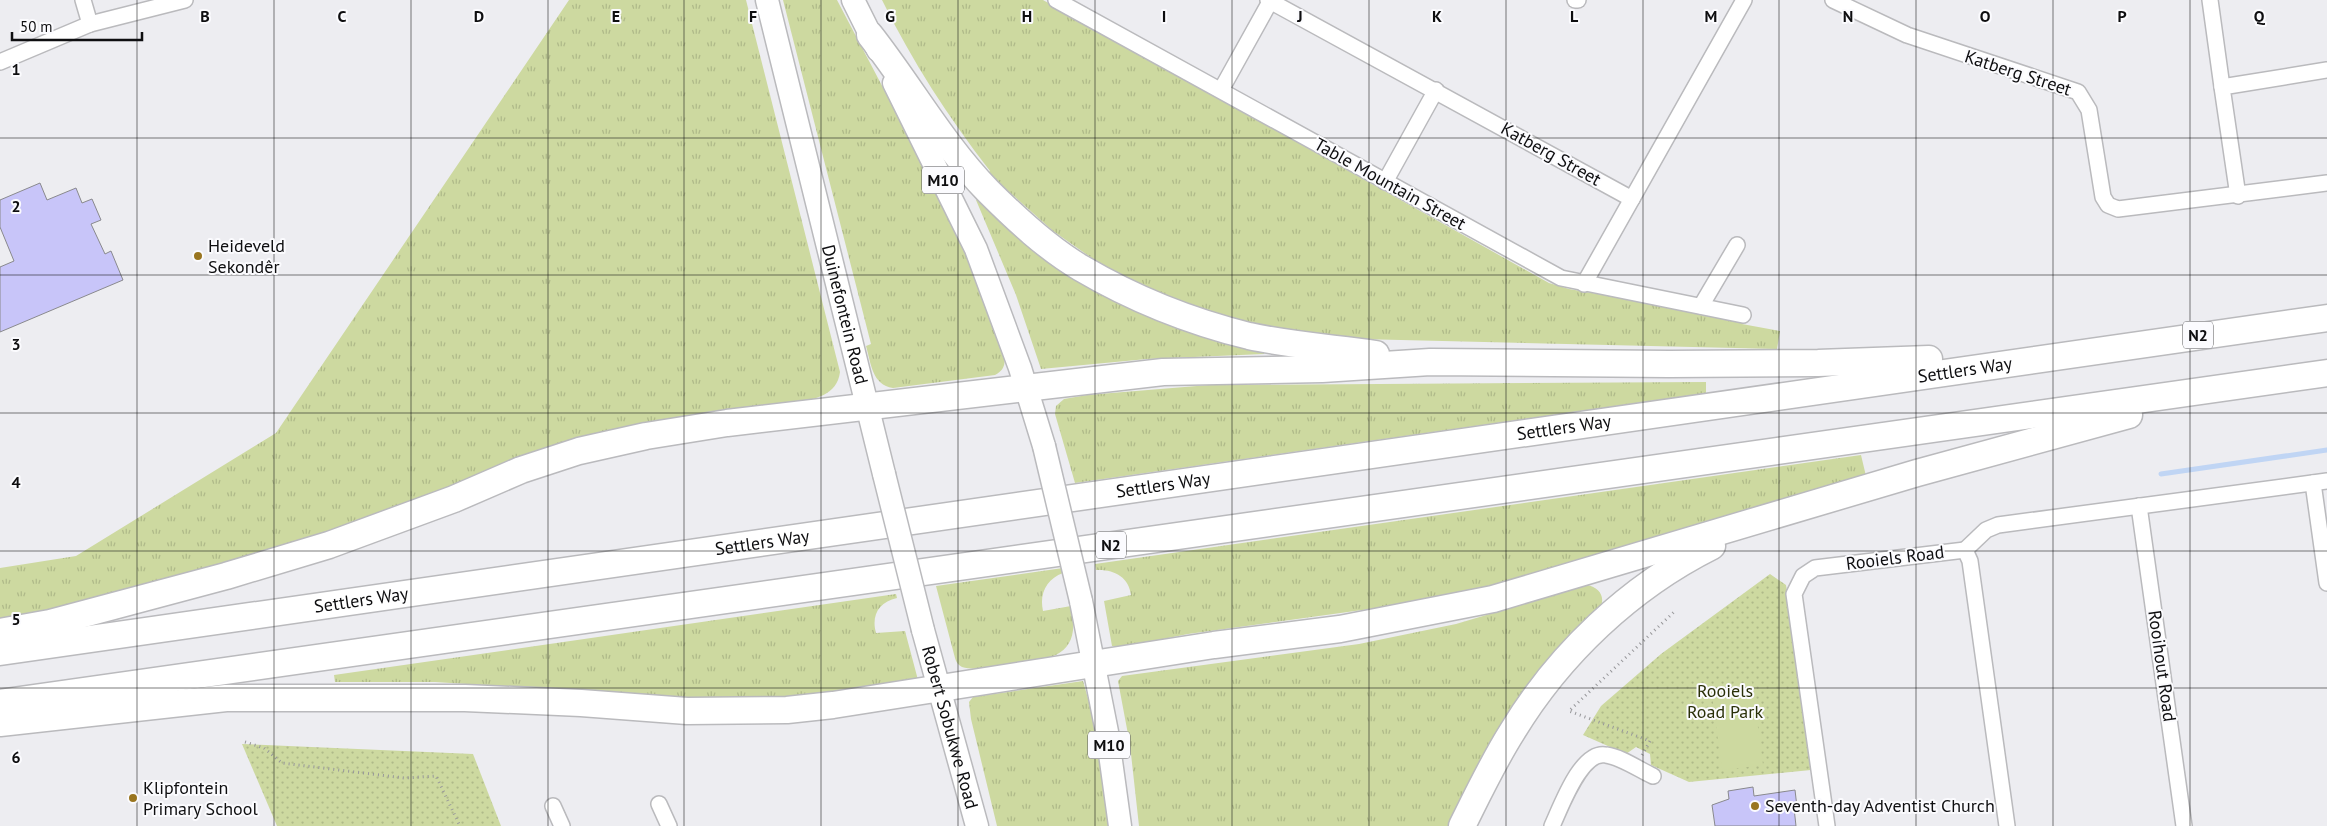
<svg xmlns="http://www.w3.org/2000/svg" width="2327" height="826" font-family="'PT Sans',sans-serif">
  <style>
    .grass { fill: url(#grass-tufts) }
    .park { fill: url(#park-dots) }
    .pitch { fill: #cdd9a0 }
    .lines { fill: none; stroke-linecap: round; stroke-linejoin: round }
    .stream { stroke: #c0d5f4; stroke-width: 5 }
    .building { fill: #c8c5f9; stroke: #89898d }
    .minor-casing { stroke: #bababd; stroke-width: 18 }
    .primary-casing { stroke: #bababd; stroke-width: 25 }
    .motorway-casing { stroke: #bababd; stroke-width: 29 }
    .path { stroke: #97979a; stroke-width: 3; stroke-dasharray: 1 4; stroke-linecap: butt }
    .minor { stroke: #fff; stroke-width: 15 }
    .primary { stroke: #fff; stroke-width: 22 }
    .motorway { stroke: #fff; stroke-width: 26 }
    .primary-bridge-casing { stroke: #bababd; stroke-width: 25; stroke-linecap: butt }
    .primary-bridge { stroke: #fff; stroke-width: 22 }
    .grid { fill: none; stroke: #0e0e10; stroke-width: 1; stroke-opacity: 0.55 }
    .poi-dot { fill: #99751f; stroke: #fbfbfe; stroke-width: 2 }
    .labels { text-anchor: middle; stroke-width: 4; stroke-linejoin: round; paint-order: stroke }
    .shield { fill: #fbfbfe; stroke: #555557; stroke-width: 1 }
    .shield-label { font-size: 16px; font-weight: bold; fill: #0e0e10 }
    .street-label { font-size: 18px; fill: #0e0e10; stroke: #fbfbfe }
    .poi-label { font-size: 18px; fill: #0e0e10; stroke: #fbfbfe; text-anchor: start }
    .park-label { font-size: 18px; fill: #2a3008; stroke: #fbfbfe }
    .grid-label { font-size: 16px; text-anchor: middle; font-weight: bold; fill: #0e0e10; stroke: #fbfbfe; stroke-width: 4; stroke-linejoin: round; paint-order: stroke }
  </style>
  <defs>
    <pattern id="grass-tufts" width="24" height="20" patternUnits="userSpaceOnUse" patternTransform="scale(1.25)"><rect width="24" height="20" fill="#cdd9a0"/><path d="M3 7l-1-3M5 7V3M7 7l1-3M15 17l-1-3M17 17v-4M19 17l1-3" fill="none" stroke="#afb989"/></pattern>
    <pattern id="park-dots" width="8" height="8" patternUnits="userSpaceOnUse" patternTransform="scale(1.25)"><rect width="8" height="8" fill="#cdd9a0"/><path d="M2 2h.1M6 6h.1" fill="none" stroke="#afb989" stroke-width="1.8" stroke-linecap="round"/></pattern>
  </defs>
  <rect width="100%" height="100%" fill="#ededf1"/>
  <!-- grass -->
  <g class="grass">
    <path d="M569,0H746L840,372C837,396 815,398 796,404L359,523L100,600L0,621V568L76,556L276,433Z"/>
    <path d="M783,0H837L942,200L975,275L1004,356C1006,365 1003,371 995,375L893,388C872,385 871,363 866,346L871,344Z"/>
    <path d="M882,0H1043L1549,283L1569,289L1742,319V324L1780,331L1777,349L1359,339L1331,338L1246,324L1165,298L1106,268L1053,231L988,173L990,171C948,117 912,61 882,0Z"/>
    <path d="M981,197L1006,222L1265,352L1264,354L1147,359L1041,369L1016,295L976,200Z"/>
    <path d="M1706,382V393L1075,483L1055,414L1056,406L1064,399L1087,395L1209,385Z"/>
    <path d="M1861,455L1866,476L1521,580L1449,598L1188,634L1123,647L1112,646L1104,601L1131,595C1129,577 1114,569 1096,570L1095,564Z"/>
    <path d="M1063,568V573C1047,579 1039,593 1043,611L1071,606C1083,660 1046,660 1005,665C992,667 974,671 962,667C958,665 956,662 955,658L936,586Z"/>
    <path d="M1587,585C1599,587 1606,597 1600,608L1450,826H1139L1130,745L1118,681L1122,676L1359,644L1456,624Z"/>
    <path d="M896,594L897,598C879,602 871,615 876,633L905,631L918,680L802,697L707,699L435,682H335L334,675Z"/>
    <path d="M1083,681L1095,723L1110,826H997L971,719L969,702L973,697L980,696Z"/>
  </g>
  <!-- park -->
  <g class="park">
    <path d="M1770,574L1786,585L1811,770L1689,782L1651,765L1650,754L1636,747L1626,754L1583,735L1601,706L1661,654Z"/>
    <path d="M242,744L473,754L501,826H277Z"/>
  </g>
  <!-- pitch -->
  <path class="pitch" d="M1752,682L1763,765L1722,770L1711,687Z"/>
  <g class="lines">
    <!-- stream -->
    <path class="stream" d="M2161,474L2327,450"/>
  </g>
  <!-- building -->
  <g class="building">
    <path d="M40,183L47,200L76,188L82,203L92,199L101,220L91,224L105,254L111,251L123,280L0,332V267L14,261L0,227V200Z"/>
    <path d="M1753,787L1754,796L1795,790L1797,807L1794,808L1796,826H1715L1712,805L1729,799L1728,791Z"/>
  </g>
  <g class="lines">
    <!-- minor casing -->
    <g class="minor-casing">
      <g id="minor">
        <path d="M83,0L90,24"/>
        <path d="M1056,0L1561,278L1743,315"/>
        <path d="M1268,0L1632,199"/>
        <path d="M1575,0H1578"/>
        <path d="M1833,0L1907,35L2078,92L2089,110L2103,197L2108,205L2118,209L2327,183"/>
        <path d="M2210,0L2222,87"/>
        <path d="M0,62L90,24L185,0"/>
        <path d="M1221,90L1271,0"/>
        <path d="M1385,182L1436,90"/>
        <path d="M2238,196L2222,87L2327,70"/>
        <path d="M1584,284L1744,0"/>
        <path d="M1701,306L1737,245"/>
        <path d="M2313,483L2327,583"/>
        <path d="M2139,506L2184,826"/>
        <path d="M1965,550L1986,530L1998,525L2327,481"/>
        <path d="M1965,550L1970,561L2007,826"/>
        <path d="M659,804L669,826"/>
        <path d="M553,806L562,826"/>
        <path d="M1552,826C1561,807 1581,750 1606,755C1621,757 1638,769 1653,776"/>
        <path d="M1827,826L1794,594L1803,576L1815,568L1965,550"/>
      </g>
    </g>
    <!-- primary casing -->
    <g class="primary-casing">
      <g id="primary">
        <path id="s1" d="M767,0L884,474"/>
        <path d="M853,0L878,50"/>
        <path d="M894,83L976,249L1020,368L1044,446"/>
        <path d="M1081,601L1107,732L1120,826"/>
        <path id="s2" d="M923,630L977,826"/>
      </g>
    </g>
    <!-- motorway casing -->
    <g class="motorway-casing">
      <g id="motorway">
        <path d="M870,35C910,86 943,145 988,191C1016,219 1047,248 1081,268C1132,298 1192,322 1249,336C1290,345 1334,348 1376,354"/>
        <path d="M0,632L50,623L226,576L329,545L454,499L521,470L579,451L646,436L727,423L1163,372L1322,369L1430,362L1669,364L1818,363L1929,359"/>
        <path id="s3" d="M0,652L2327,318"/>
        <path d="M0,703L2327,373"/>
        <path d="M0,723L226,698H465L581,703L687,711L787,710L833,705L1214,645L1340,629L1493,599L1917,473L2129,415"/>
        <path d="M1462,826C1478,794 1493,762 1512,732C1559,654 1630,587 1712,546"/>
      </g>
    </g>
    <!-- path -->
    <g class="path">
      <path d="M245,742L264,748L282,763L404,778L436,776L460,826"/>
      <path d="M1642,755L1650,741L1569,711L1674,612"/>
    </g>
    <!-- minor -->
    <use href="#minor" class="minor"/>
    <!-- primary -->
    <use href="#primary" class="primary"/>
    <!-- motorway -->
    <use href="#motorway" class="motorway"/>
    <!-- primary-bridge casing -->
    <g class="primary-bridge-casing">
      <g id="primary-bridge">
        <path d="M1044,446L1081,601"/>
        <path d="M884,474L923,630"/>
      </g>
    </g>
    <!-- primary-bridge -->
    <use href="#primary-bridge" class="primary-bridge"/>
  </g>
  <!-- grid -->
  <path class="grid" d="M137,0V826M274,0V826M411,0V826M548,0V826M684,0V826M821,0V826M958,0V826M1095,0V826M1232,0V826M1369,0V826M1506,0V826M1643,0V826M1779,0V826M1916,0V826M2053,0V826M2190,0V826M0,138H2327M0,275H2327M0,413H2327M0,551H2327M0,688H2327"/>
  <!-- markers -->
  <g class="poi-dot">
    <circle cx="198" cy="256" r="5"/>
    <circle cx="133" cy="798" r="5"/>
    <circle cx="1755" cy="806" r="5"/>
  </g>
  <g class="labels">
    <!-- shield labels -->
    <g class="shield">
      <rect x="922" y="166.5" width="42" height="27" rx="4"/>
      <rect x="2183" y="321.5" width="30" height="27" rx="4"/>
      <rect x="1096" y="531.5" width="30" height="27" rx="4"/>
      <rect x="1088" y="731.5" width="42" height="27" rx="4"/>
    </g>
    <g class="shield-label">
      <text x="943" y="186">M10</text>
      <text x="2198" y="341">N2</text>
      <text x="1111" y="551">N2</text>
      <text x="1109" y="751">M10</text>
    </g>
    <!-- street labels -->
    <g class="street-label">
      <text transform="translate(2018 73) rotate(18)" y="6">Katberg Street</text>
      <text transform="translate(1551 154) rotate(29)" y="6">Katberg Street</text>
      <text transform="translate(1390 184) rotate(29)" y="6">Table Mountain Street</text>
      <text dy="6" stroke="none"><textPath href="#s1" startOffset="324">Duinefontein Road</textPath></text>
      <text dy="6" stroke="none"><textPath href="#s3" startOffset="1985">Settlers Way</textPath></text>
      <text dy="6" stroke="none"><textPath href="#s3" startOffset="1580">Settlers Way</textPath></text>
      <text dy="6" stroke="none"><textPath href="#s3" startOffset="1175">Settlers Way</textPath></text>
      <text dy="6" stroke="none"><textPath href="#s3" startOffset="770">Settlers Way</textPath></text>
      <text transform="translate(1895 558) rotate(-7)" y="6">Rooiels Road</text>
      <text dy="6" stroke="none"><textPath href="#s3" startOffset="365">Settlers Way</textPath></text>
      <text transform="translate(2162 666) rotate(82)" y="6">Rooihout Road</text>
      <text dy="6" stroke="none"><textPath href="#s2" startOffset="101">Robert Sobukwe Road</textPath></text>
    </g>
    <!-- poi labels -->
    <g class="poi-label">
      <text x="208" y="252">Heideveld<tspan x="208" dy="21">Sekondêr</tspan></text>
      <text x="143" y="794">Klipfontein<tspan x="143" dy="21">Primary School</tspan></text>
      <text x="1765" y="812">Seventh-day Adventist Church</text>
    </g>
    <!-- park labels -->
    <g class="park-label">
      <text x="1725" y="697">Rooiels<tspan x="1725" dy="21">Road Park</tspan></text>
    </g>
  </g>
  <g class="grid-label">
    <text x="205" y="22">B</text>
    <text x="342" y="22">C</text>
    <text x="479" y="22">D</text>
    <text x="616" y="22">E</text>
    <text x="753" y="22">F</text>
    <text x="890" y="22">G</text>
    <text x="1027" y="22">H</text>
    <text x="1164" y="22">I</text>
    <text x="1300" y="22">J</text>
    <text x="1437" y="22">K</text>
    <text x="1574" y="22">L</text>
    <text x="1711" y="22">M</text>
    <text x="1848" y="22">N</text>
    <text x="1985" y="22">O</text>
    <text x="2122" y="22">P</text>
    <text x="2259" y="22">Q</text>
    <text x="16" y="75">1</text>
    <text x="16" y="212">2</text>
    <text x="16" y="350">3</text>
    <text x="16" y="488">4</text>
    <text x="16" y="625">5</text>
    <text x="16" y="763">6</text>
  </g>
  <!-- scale -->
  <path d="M12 32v8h130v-8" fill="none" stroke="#0e0e10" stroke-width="2.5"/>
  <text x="20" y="32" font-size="15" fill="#0e0e10" stroke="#fbfbfe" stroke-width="4" paint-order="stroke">50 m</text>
</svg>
